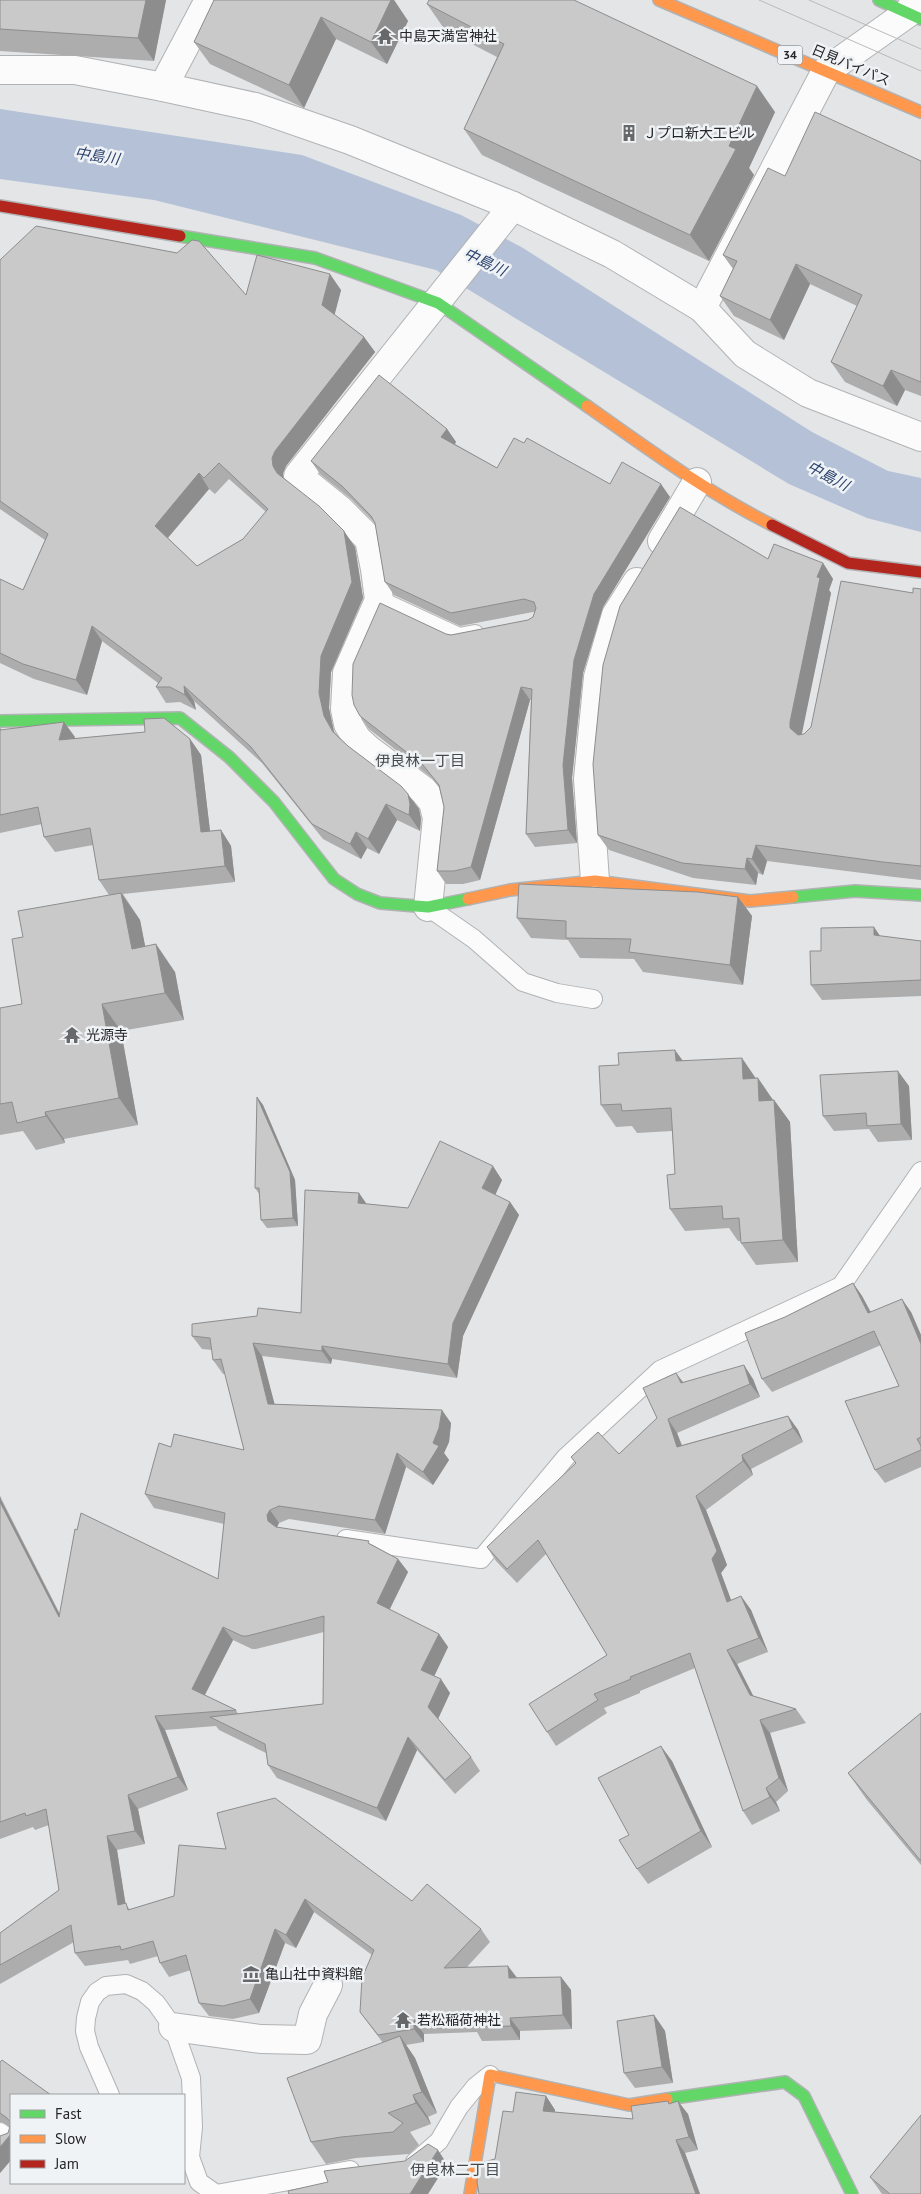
<svg xmlns="http://www.w3.org/2000/svg" width="921" height="2194" font-family="'PT Sans','Noto Sans JP',sans-serif">
  <style>
    .water { fill: #b4c1d7 }
    .lines { fill: none; stroke-linecap: round; stroke-linejoin: round }
    .lane-casing { stroke: #b1b2b4; stroke-width: 20 }
    .street-casing { stroke: #b1b2b4; stroke-width: 30 }
    .fast-casing { stroke: #b1b2b4; stroke-width: 14 }
    .slow-casing { stroke: #b1b2b4; stroke-width: 14 }
    .jam-casing { stroke: #b1b2b4; stroke-width: 14 }
    .lane { stroke: #fbfbfb; stroke-width: 18 }
    .street { stroke: #fbfbfb; stroke-width: 28 }
    .fast { stroke: #63d668; stroke-width: 11 }
    .slow { stroke: #ff974d; stroke-width: 11 }
    .jam { stroke: #b3261e; stroke-width: 11 }
    .tram { stroke: #bababc; stroke-width: 1 }
    .wall { fill: #adadad; fill-rule: evenodd }
    .shaded-wall { fill: #8d8d8d }
    .building { fill: #c9c9c9; stroke: #8d8d8d; fill-rule: evenodd }
    .labels { text-anchor: middle; stroke-width: 5; stroke-linejoin: round; paint-order: stroke }
    .shield { fill: #eff3f5; stroke: #616364; stroke-width: 1 }
    .shield-label { font-size: 12px; font-weight: bold; fill: #242526 }
    .poi-label { font-size: 14px; fill: #242526; stroke: #eff3f5; text-anchor: start }
    .street-label { font-size: 14px; fill: #242526; stroke: #eff3f5 }
    .water-label { font-size: 15px; font-style: italic; fill: #2d436e; stroke: #eff3f5 }
    .neighbourhood-label { font-size: 15px; fill: #45484a; stroke: #eff3f5 }
  </style>
  <rect width="100%" height="100%" fill="#e3e5e7"/>
  <!-- water -->
  <path class="water" d="M0,109L302,155L461,215L523,248L812,432L888,471L921,478V532L867,518L789,484L436,270L154,200L0,179Z"/>
  <g class="lines">
    <!-- lane casing -->
    <g class="lane-casing">
      <g id="lane">
        <path d="M379,600L459,637L475,634"/>
        <path d="M428,907L474,939L523,982L557,993L593,999"/>
        <path d="M346,1539L481,1559L566,1457L660,1370L841,1286L921,1171"/>
        <path d="M110,2095L89,2047L85,2031L86,2018L90,2002L97,1992L106,1986L126,1984L142,1991L156,2003L173,2027L191,2078L193,2127L190,2157L199,2182L216,2194L350,2170"/>
        <path d="M0,2132L11,2141"/>
        <path d="M415,2162L439,2141L459,2107L476,2086L490,2075"/>
      </g>
    </g>
    <!-- street casing -->
    <g class="street-casing">
      <g id="street">
        <path d="M0,70H75L163,87L255,107L350,140L513,206L612,254L702,308L745,354L808,393L921,437"/>
        <path d="M163,87L209,0"/>
        <path d="M702,308L826,71L908,13L916,0"/>
        <path d="M662,541L697,482"/>
        <path d="M595,881L588,779L598,677L616,615L637,582"/>
        <path d="M428,907L437,818L433,802L423,790L369,750L357,739L348,724L345,709L347,673L379,600L375,569L369,539L340,510L298,476L513,206"/>
        <path d="M173,2027L261,2039L307,2040L313,2014L328,1985"/>
      </g>
    </g>
    <!-- fast casing -->
    <g class="fast-casing">
      <g id="fast">
        <path d="M879,0L921,19"/>
        <path d="M180,236L315,258L438,303L587,406"/>
        <path d="M0,721L180,718L229,757L274,802L334,879L357,894L380,903L428,907L468,899"/>
        <path d="M793,897L855,891L921,895"/>
        <path d="M667,2099L785,2082L804,2096L852,2194"/>
      </g>
    </g>
    <!-- slow casing -->
    <g class="slow-casing">
      <g id="slow">
        <path d="M659,0L921,112"/>
        <path d="M587,406C647,448 706,492 772,525"/>
        <path d="M468,899L510,890L595,881L750,901L793,897"/>
        <path d="M470,2194L490,2075L629,2105L667,2099"/>
      </g>
    </g>
    <!-- jam casing -->
    <g class="jam-casing">
      <g id="jam">
        <path d="M0,206L180,236"/>
        <path d="M772,525L848,563L921,572"/>
      </g>
    </g>
    <!-- lane -->
    <use href="#lane" class="lane"/>
    <!-- street -->
    <use href="#street" class="street"/>
    <!-- fast -->
    <use href="#fast" class="fast"/>
    <!-- slow -->
    <use href="#slow" class="slow"/>
    <!-- jam -->
    <use href="#jam" class="jam"/>
    <!-- tram -->
    <g class="tram">
      <path d="M759,0L921,71"/>
      <path d="M809,0L921,49"/>
    </g>
  </g>
  <!-- wall -->
  <g class="wall">
    <path d="M0,0H166L154,61L0,51Z"/>
    <path d="M214,0H394L408,21L387,64L336,39L304,108L210,64L194,42Z"/>
    <path d="M427,4L775,112L749,168L754,175L709,261L482,155L464,129L497,57L445,30Z"/>
    <path d="M921,161V396L905,390L897,406L845,382L831,362L857,306L810,284L784,340L734,316L720,296L733,269L723,255L785,176Z"/>
    <path d="M0,260L246,295L341,290L334,315L364,337L375,352L286,466L283,473V477L355,547L363,598L331,672L329,708L334,732L348,746L419,809L421,819L420,831L397,820L379,854L367,848L361,859L323,839L262,763L194,701L196,710L180,702L166,703L156,687L158,683L102,641L87,695L34,679L0,663V579L23,590L45,540L0,509ZM229,479L266,512L243,539L197,566L168,538L209,489L215,494Z"/>
    <path d="M447,429L456,442L455,444L497,468L524,443L610,484L670,497L603,607L583,673L572,778L577,843L535,847L526,834L531,700H530L480,880L463,884H446L437,871L444,807L439,787L432,778L369,729L360,716L446,634L451,635L528,620L533,617L535,612H533L460,626L394,595L385,582L375,523L351,499L320,474L311,461Z"/>
    <path d="M768,559L823,563L833,579L829,590L831,593L801,735L804,734L811,727L913,593L921,589V880L894,877L767,861L763,875L758,873L756,885L693,878L609,850L598,835Z"/>
    <path d="M0,727L2,730L75,737L74,738L190,739L201,755L210,831L221,830L231,846L235,882L123,894L140,920L145,946L175,972L184,1020L121,1031L138,1125L64,1139L65,1143L36,1150L23,1131L0,1135V1008L22,1004L23,937L109,895L99,880L93,845L55,852L44,837L42,824L0,833Z"/>
    <path d="M738,897L752,916L743,985L643,972L634,959L580,958L568,940L531,938L517,918Z"/>
    <path d="M880,936L921,941V996L822,1000L811,985L821,951Z"/>
    <path d="M683,1061L756,1078L773,1100H774L790,1122L798,1262L756,1265L741,1243V1241H738L729,1228L685,1231L670,1209L675,1174L672,1131L637,1133L632,1126L616,1127L601,1105Z"/>
    <path d="M909,1086L912,1140L878,1142L869,1129L834,1131L823,1116Z"/>
    <path d="M257,1097L263,1105L295,1180L298,1226L267,1228L261,1220L260,1195L255,1188Z"/>
    <path d="M502,1180L495,1195L510,1202L519,1215L463,1336L457,1378L332,1359L331,1364L262,1356L274,1404L451,1423L449,1442L444,1453L449,1460L433,1485L406,1467L385,1534L289,1519L279,1523L277,1527L371,1544L398,1559L408,1572L389,1609L439,1634L448,1647L434,1676L450,1693L438,1719L471,1757L480,1771L455,1794L417,1750L386,1821L277,1778L268,1765L266,1753L219,1730L216,1726L165,1730L188,1790L138,1809L145,1844L117,1850L125,1903L130,1910L174,1896L412,1901L481,1929L490,1942L467,1967L517,1978L561,1977L571,1990L572,2029L520,2031V2040L482,2041L477,2032L424,2034V2042L406,2045L415,2058L437,2113L428,2117L431,2124L410,2132L419,2145L409,2154L356,2158L326,2164L311,2142L383,2043L360,2012L372,1955L314,1912L296,1948L285,1943L259,2013L233,2019L209,2016L199,2003L191,1970L169,1977L160,1963L158,1956L130,1964L128,1960L85,1966L75,1953L74,1942L0,1984V1933L59,1890L49,1825L35,1830L33,1827L0,1839V1496L60,1614L218,1579L224,1524L154,1508L145,1494L171,1447L244,1450L225,1374H223L213,1360L212,1350L202,1349L192,1336L301,1313L359,1193L366,1204L408,1208ZM324,1632L323,1704L238,1714L236,1710L205,1695L233,1640L252,1649H256Z"/>
    <path d="M853,1283L862,1296L871,1312H911L921,1335V1467L885,1483L875,1470L899,1386L881,1345L772,1392L762,1379L785,1317Z"/>
    <path d="M753,1379L760,1397L677,1433L682,1445L788,1416L798,1430L803,1442L751,1469L753,1475L706,1510L727,1565L721,1573L731,1600L741,1596L751,1610L768,1652L737,1664L753,1696L796,1709L806,1723L770,1733L788,1791L776,1802L780,1811L752,1825L743,1811L695,1668L640,1691V1693L604,1708L607,1713L556,1746L547,1732L607,1655L546,1554L517,1583L496,1561L487,1547L576,1464L571,1457L619,1454L657,1418L683,1383Z"/>
    <path d="M921,1713V1865L867,1800L848,1773Z"/>
    <path d="M672,1761L712,1847L648,1884L637,1869L629,1835Z"/>
    <path d="M654,2015L665,2031L673,2083L635,2088L624,2073Z"/>
    <path d="M0,2062L11,2095V2160L0,2173L10,2127L2,2122H0Z"/>
    <path d="M546,2096L555,2110L554,2112L633,2119L670,2103L688,2114L698,2150L685,2153L700,2194H479L495,2159L513,2112Z"/>
    <path d="M870,2177L921,2194H882Z"/>
  </g>
  <!-- shaded-wall -->
  <g class="shaded-wall">
    <path d="M146,0H166L154,61L138,38Z"/>
    <path d="M391,0H394L408,21L387,64L371,42Z"/>
    <path d="M321,17L336,39L304,108L289,85Z"/>
    <path d="M757,86L775,112L749,168L754,175L709,261L690,235L729,146Z"/>
    <path d="M796,264L810,284L784,340L770,320Z"/>
    <path d="M330,274L341,290L333,321L322,305Z"/>
    <path d="M364,337L375,352L286,466L283,473V481L273,466L272,458L275,451Z"/>
    <path d="M891,370L905,390L897,406L883,386Z"/>
    <path d="M447,429L456,442L450,450L441,437Z"/>
    <path d="M199,473L209,489L165,541L155,526Z"/>
    <path d="M661,484L670,497L603,607L583,673L572,778L577,843L568,830L563,765L574,660L594,594Z"/>
    <path d="M344,531L355,547L363,598L331,672L329,708L334,732L344,747L333,732L324,716L319,693L321,656Z"/>
    <path d="M823,563L833,579L829,590L831,593L801,738L790,728V722L817,577Z"/>
    <path d="M92,626L102,641L87,695L76,680Z"/>
    <path d="M184,686L194,701L196,710L185,695Z"/>
    <path d="M521,687L530,700L480,880L471,867Z"/>
    <path d="M64,722L75,737L69,755L59,740Z"/>
    <path d="M190,739L201,755L212,848L201,832Z"/>
    <path d="M408,794L419,809L421,819L420,831L409,815Z"/>
    <path d="M386,804L397,820L379,854L368,839Z"/>
    <path d="M221,830L231,846L235,882L225,866Z"/>
    <path d="M356,832L367,848L361,859L350,844Z"/>
    <path d="M756,845L767,861L763,875L752,859Z"/>
    <path d="M747,858L758,873L756,885L745,869Z"/>
    <path d="M121,893L140,920L151,976L132,949Z"/>
    <path d="M738,897L752,916L743,985L730,965Z"/>
    <path d="M874,927L885,943L874,935Z"/>
    <path d="M156,944L175,972L184,1020L165,993Z"/>
    <path d="M102,1004L121,1031L138,1125L119,1098Z"/>
    <path d="M675,1050L691,1072L676,1061Z"/>
    <path d="M742,1058L757,1080L743,1079Z"/>
    <path d="M898,1071L909,1086L912,1140L901,1124Z"/>
    <path d="M758,1078L773,1100L774,1123L759,1101Z"/>
    <path d="M257,1097L263,1105L295,1180L298,1226L293,1218Z"/>
    <path d="M774,1100L790,1122L798,1262L783,1240Z"/>
    <path d="M45,1112L64,1139L65,1143L46,1116Z"/>
    <path d="M493,1166L502,1180L492,1202L482,1188Z"/>
    <path d="M359,1193L368,1206L358,1203Z"/>
    <path d="M510,1202L519,1215L463,1336L457,1378L448,1364L453,1323Z"/>
    <path d="M853,1283L862,1296L878,1327L868,1313Z"/>
    <path d="M902,1299L911,1312L921,1335V1344Z"/>
    <path d="M253,1343L262,1356L278,1417L268,1404Z"/>
    <path d="M322,1346L332,1359L331,1364L322,1351Z"/>
    <path d="M744,1365L753,1379L760,1397L750,1384Z"/>
    <path d="M676,1373L686,1386L681,1383Z"/>
    <path d="M442,1410L451,1423L449,1442L444,1453L449,1460L433,1485L423,1472L433,1443Z"/>
    <path d="M788,1416L798,1430L803,1442L793,1428Z"/>
    <path d="M668,1419L677,1433L687,1460L677,1447Z"/>
    <path d="M397,1453L406,1467L385,1534L375,1520Z"/>
    <path d="M742,1455L751,1469L753,1475L743,1461Z"/>
    <path d="M0,1496L1,1500L68,1631L59,1617L0,1502Z"/>
    <path d="M696,1496L706,1510L727,1565L721,1573L737,1616L727,1602L712,1559Z"/>
    <path d="M270,1510L279,1523L276,1529L268,1521L267,1515Z"/>
    <path d="M398,1559L408,1572L386,1617L377,1603Z"/>
    <path d="M741,1596L751,1610L768,1652L759,1638Z"/>
    <path d="M223,1627L233,1640L201,1702L192,1689Z"/>
    <path d="M439,1634L448,1647L431,1683L421,1670Z"/>
    <path d="M727,1650L737,1664L760,1709L750,1695Z"/>
    <path d="M441,1679L450,1693L437,1721L428,1707Z"/>
    <path d="M155,1716L165,1730L188,1790L178,1777Z"/>
    <path d="M760,1720L770,1733L788,1791L779,1778Z"/>
    <path d="M408,1737L417,1750L386,1821L377,1808Z"/>
    <path d="M661,1746L672,1761L712,1847L701,1831Z"/>
    <path d="M766,1788L776,1802L780,1811L770,1797Z"/>
    <path d="M128,1795L138,1809L145,1844L135,1831Z"/>
    <path d="M107,1836L117,1850L128,1919L118,1905Z"/>
    <path d="M305,1899L314,1912L296,1948L286,1935Z"/>
    <path d="M275,1929L285,1943L259,2013L250,1999Z"/>
    <path d="M508,1966L518,1979L509,1978Z"/>
    <path d="M561,1977L571,1990L572,2029L563,2015Z"/>
    <path d="M654,2015L665,2031L673,2083L662,2067Z"/>
    <path d="M510,2018L520,2031V2040L511,2026Z"/>
    <path d="M414,2020L424,2034V2042L414,2029Z"/>
    <path d="M400,2036L415,2058L437,2113L422,2092Z"/>
    <path d="M413,2095L428,2117L431,2124L416,2103Z"/>
    <path d="M546,2096L555,2110L553,2125L543,2111Z"/>
    <path d="M678,2101L688,2114L698,2150L689,2137Z"/>
    <path d="M11,2134V2160L0,2173V2147Z"/>
    <path d="M676,2140L685,2153L700,2194H696Z"/>
    <path d="M438,2150L447,2164L428,2194H410Z"/>
  </g>
  <!-- building -->
  <g class="building">
    <path d="M0,0H146L138,38L0,29Z"/>
    <path d="M214,0H391L371,42L321,17L289,85L194,42Z"/>
    <path d="M429,0H574L757,86L729,146L736,149L690,235L464,129L504,44L427,4Z"/>
    <path d="M815,112L921,161V382L891,370L883,386L831,362L862,295L796,264L770,320L720,296L737,261L723,255L768,168L785,176Z"/>
    <path d="M36,226L177,253L192,240L199,241L246,295L257,255L330,274L322,305L364,337L275,451L272,458L273,466L277,473L319,506L344,531L352,582L321,656L319,693L324,716L333,732L348,746L401,786L408,794L410,804L409,815L386,804L368,839L356,832L350,844L312,824L251,747L184,686L185,695L170,687H156L162,678L92,626L76,680L23,664L0,653V579L23,590L48,534L0,501V260ZM219,463L268,509L243,539L197,566L155,526L199,473L204,478Z"/>
    <path d="M379,375L447,429L441,437L497,468L514,438L524,443L527,438L610,484L622,462L661,484L594,594L574,660L563,765L568,830L526,834L532,689L521,687L471,867L454,871H437L444,807L439,785L423,765L360,716L354,705L352,695L353,664L380,603L446,634L451,635L528,620L533,617L536,608L534,602L524,599L451,613L385,582L375,523L371,516L342,486L311,461Z"/>
    <path d="M680,507L768,559L774,544L823,563L817,577L820,578L790,722V728L798,735L804,734L811,727L841,581L913,593V588L921,589V866L883,862L756,845L752,859L747,858L745,869L682,863L598,835L593,764L603,665L620,606Z"/>
    <path d="M164,718L190,739L201,832L221,830L225,866L99,880L90,828L44,837L38,807L0,815V730L64,722L59,740L145,732L144,719Z"/>
    <path d="M519,884L698,892L738,897L730,965L629,952L631,939L566,938V921L517,918Z"/>
    <path d="M121,893L132,949L156,944L165,993L102,1004L119,1098L45,1112L46,1116L17,1123L12,1102L0,1104V1008L22,1004L12,939L23,937L18,911Z"/>
    <path d="M874,927V935L921,941V980L811,985L810,951H821V928Z"/>
    <path d="M675,1050L676,1061L742,1058L743,1079L758,1078L759,1101L774,1100L783,1240L741,1243L739,1218L723,1219L722,1206L670,1209L667,1175L675,1174L671,1108L622,1111L621,1104L601,1105L599,1066L619,1065L618,1053Z"/>
    <path d="M898,1071L901,1124L867,1126L866,1113L823,1116L820,1075Z"/>
    <path d="M257,1097L290,1172L293,1218L261,1220L259,1188H255Z"/>
    <path d="M440,1141L493,1166L482,1188L510,1202L453,1323L448,1364L322,1346V1351L253,1343L268,1404L442,1410L439,1428L433,1443L439,1446L423,1472L397,1453L375,1520L279,1506L270,1510L267,1515L268,1521L276,1527L369,1541L368,1543L398,1559L377,1603L439,1634L421,1670L441,1679L428,1707L471,1757L445,1780L408,1737L377,1808L268,1765L265,1744L210,1717L323,1704L324,1616L247,1636H242L223,1627L192,1689L236,1710L155,1716L178,1777L128,1795L135,1831L107,1836L118,1905L126,1903L128,1910L174,1896L179,1845L226,1849L217,1813L275,1798L412,1901L427,1884L481,1929L444,1968L508,1966L509,1978L561,1977L563,2015L510,2018L511,2026L473,2027V2019L414,2020V2029L378,2035L360,2012L362,1978L374,1950L305,1899L286,1935L275,1929L250,1999L223,2006L199,2003L186,1955L160,1963L153,1941L121,1950L120,1946L75,1953L71,1925L0,1965V1933L59,1890L46,1809L26,1816L25,1813L0,1822V1502L59,1617L75,1529L77,1530L81,1513L218,1579L225,1513L145,1494L159,1443L171,1447L174,1434L244,1450L221,1359L213,1360L210,1338L192,1336V1324L257,1316L258,1308L301,1313L305,1190L359,1193L358,1203L408,1208Z"/>
    <path d="M853,1283L868,1313L902,1299L921,1344V1437L917,1439L921,1446V1450L875,1470L845,1401L899,1386L874,1331L762,1379L745,1333L785,1317Z"/>
    <path d="M744,1365L750,1384L668,1419L677,1447L788,1416L793,1428L742,1455L743,1461L696,1496L717,1551L712,1559L727,1602L741,1596L759,1638L727,1650L750,1695L796,1709L760,1720L779,1778L766,1788L770,1797L743,1811L690,1653L630,1677L631,1679L594,1694L598,1700L547,1732L529,1704L607,1655L538,1540L507,1569L487,1547L576,1463L571,1457L598,1432L619,1454L657,1418L643,1388L676,1373L681,1383Z"/>
    <path d="M921,1713V1861L848,1773Z"/>
    <path d="M661,1746L701,1831L637,1869L619,1840L629,1835L598,1778Z"/>
    <path d="M654,2015L662,2067L624,2073L617,2021Z"/>
    <path d="M400,2036L422,2092L413,2095L416,2103L388,2113L403,2123L393,2132L341,2137L311,2142L287,2078Z"/>
    <path d="M2,2060L51,2095H11V2134L0,2147V2136L8,2133L11,2123L7,2118L0,2113V2062Z"/>
    <path d="M516,2092L546,2096L543,2111L633,2119L631,2106L668,2101L669,2104L678,2101L689,2137L676,2140L696,2194H479L477,2182L480,2163L495,2159L503,2111L513,2112Z"/>
    <path d="M921,2115V2194H890L870,2177Z"/>
    <path d="M428,2144L438,2150L410,2194H289L288,2191L328,2182L324,2171L405,2161Z"/>
  </g>
  <!-- icons -->
  <defs>
    <g id="temple-bare" transform="scale(1.35)"><path d="M0-6L5-2H3V0L6.5 2.5H4V6H1.5V3h-3V6H-4V2.5H-6.5L-3 0V-2H-5Z" fill="#67686a" stroke="#eff3f5" stroke-width="2.5" paint-order="stroke"/></g>
    <g id="building-bare" transform="scale(1.35)"><path d="M-4-6H4V6H1V3H-1V6H-4ZM-2.5-4.3h1.7v1.8h-1.7ZM.8-4.3h1.7v1.8H.8ZM-2.5-1h1.7V.8h-1.7ZM.8-1h1.7V.8H.8Z" fill="#67686a" stroke="#eff3f5" stroke-width="2.5" paint-order="stroke"/></g>
    <g id="museum-bare" transform="scale(1.35)"><path d="M0-6L6-3V-2H-6V-3ZM-5-1h2V3h-2ZM-1-1h2V3h-2ZM3-1h2V3H3ZM-6 4H6V6H-6Z" fill="#67686a" stroke="#eff3f5" stroke-width="2.5" paint-order="stroke"/></g>
  </defs>
  <g fill-rule="evenodd">
    <use href="#temple-bare" x="385" y="36"/>
    <use href="#building-bare" x="629" y="133"/>
    <use href="#temple-bare" x="72" y="1035"/>
    <use href="#museum-bare" x="251" y="1974"/>
    <use href="#temple-bare" x="403" y="2020"/>
  </g>
  <g class="labels">
    <!-- shield labels -->
    <rect class="shield" x="777.5" y="45.5" width="25" height="19" rx="4"/>
    <g class="shield-label">
      <text x="790" y="59">34</text>
    </g>
    <!-- poi labels -->
    <g class="poi-label">
      <text x="399" y="41">中島天満宮神社</text>
      <text x="643" y="138">Ｊプロ新大工ビル</text>
      <text x="86" y="1040">光源寺</text>
      <text x="265" y="1979">亀山社中資料館</text>
      <text x="417" y="2025">若松稲荷神社</text>
    </g>
    <!-- street labels -->
    <g class="street-label">
      <text transform="translate(851 65) rotate(23)" y="5">日見バイパス</text>
    </g>
    <!-- water labels -->
    <g class="water-label">
      <text transform="translate(97 156) rotate(9)" y="5">中島川</text>
      <text transform="translate(485 262) rotate(26)" y="5">中島川</text>
      <text transform="translate(828 476) rotate(28)" y="5">中島川</text>
    </g>
    <!-- neighbourhood labels -->
    <g class="neighbourhood-label">
      <text x="420" y="766">伊良林一丁目</text>
      <text x="455" y="2175">伊良林二丁目</text>
    </g>
  </g>
  <!-- legend -->
  <rect x="10" y="2094" width="175" height="90" fill="#eff3f5" stroke="#9ea1a2"/>
  <rect x="20" y="2110" width="25" height="8" fill="#63d668" stroke="#9ea1a2"/>
  <text x="55" y="2119" font-size="15" fill="#242526">Fast</text>
  <rect x="20" y="2135" width="25" height="8" fill="#ff974d" stroke="#9ea1a2"/>
  <text x="55" y="2144" font-size="15" fill="#242526">Slow</text>
  <rect x="20" y="2160" width="25" height="8" fill="#b3261e" stroke="#9ea1a2"/>
  <text x="55" y="2169" font-size="15" fill="#242526">Jam</text>
</svg>
